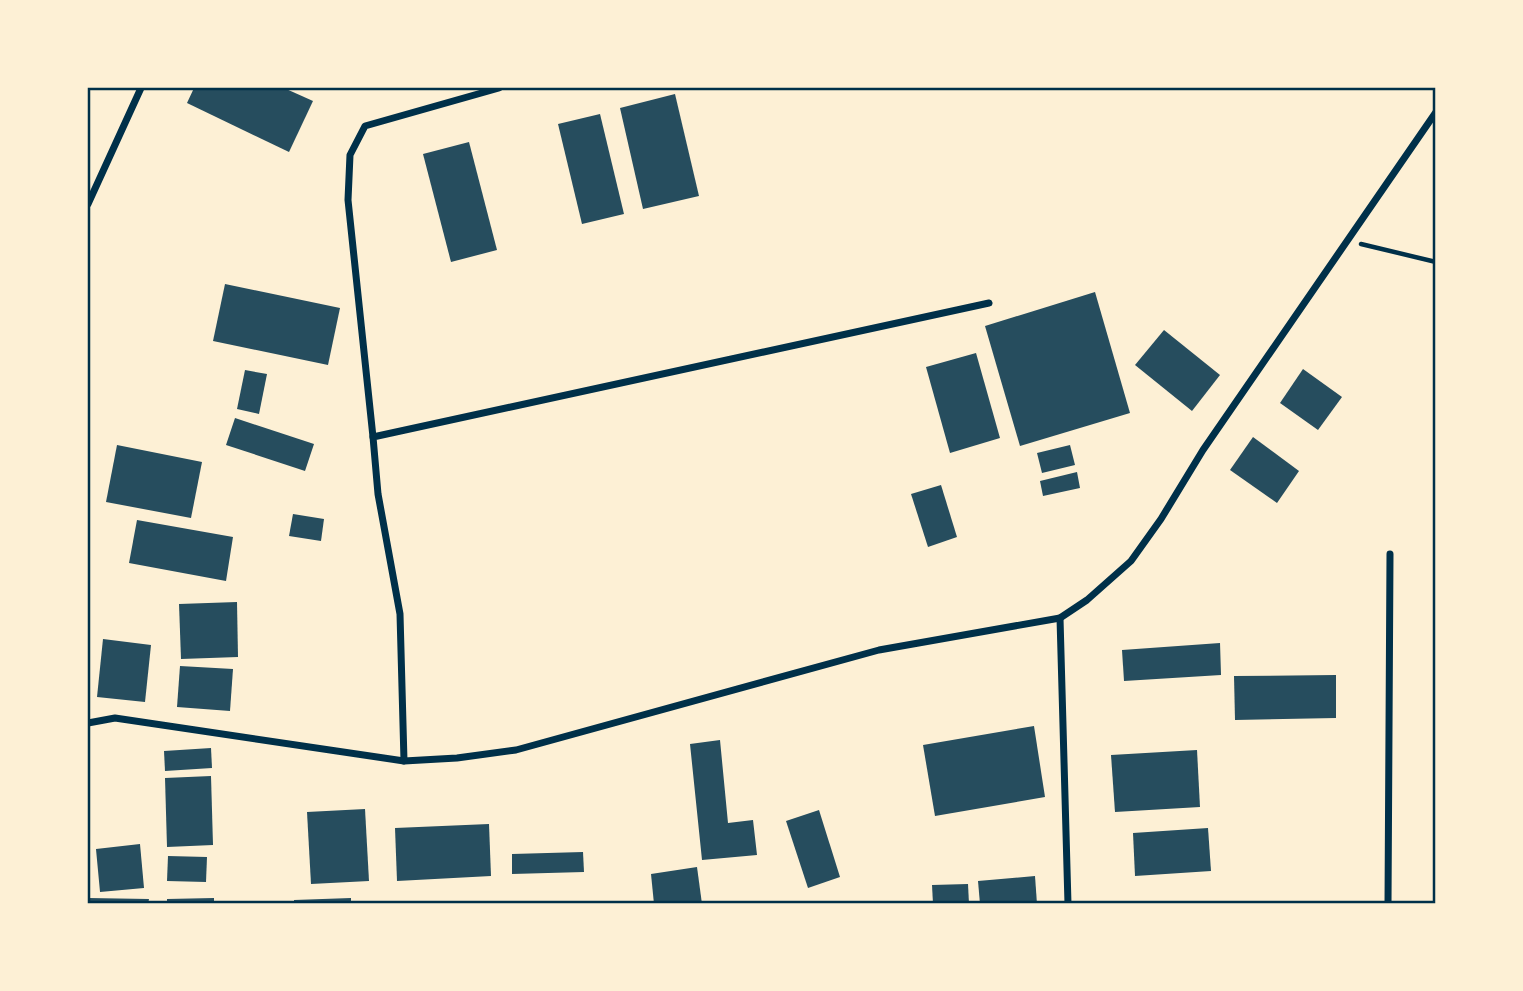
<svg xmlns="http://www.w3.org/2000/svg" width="1523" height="991" font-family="'Libre Baskerville',serif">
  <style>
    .building { fill: #264d5e }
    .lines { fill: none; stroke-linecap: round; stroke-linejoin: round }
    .path { stroke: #003049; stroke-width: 4.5 }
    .minor { stroke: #003049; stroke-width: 7 }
    .neatline { fill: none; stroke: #003049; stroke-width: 2.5 }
  </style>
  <rect width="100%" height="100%" fill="#fdf0d5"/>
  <!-- building -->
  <g class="building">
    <path d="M194,88H284L313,101L289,152L187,103Z"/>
    <path d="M675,94L699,196L643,209L620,108Z"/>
    <path d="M600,114L624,214L582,224L558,124Z"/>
    <path d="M469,142L497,250L451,262L423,154Z"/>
    <path d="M225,284L340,308L328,365L213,341Z"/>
    <path d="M1095,292L1130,413L1020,446L985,326Z"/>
    <path d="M1164,330L1220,375L1192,411L1135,365Z"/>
    <path d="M976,353L1000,438L950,453L926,367Z"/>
    <path d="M1303,369L1342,397L1318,430L1280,403Z"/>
    <path d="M245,370L267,374L259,414L237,409Z"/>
    <path d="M235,418L314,444L305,471L226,445Z"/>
    <path d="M1253,437L1299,471L1277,503L1230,470Z"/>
    <path d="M117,445L202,462L191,518L106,502Z"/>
    <path d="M1070,445L1075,465L1042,473L1037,453Z"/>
    <path d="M1077,472L1080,488L1043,496L1040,481Z"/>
    <path d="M941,485L957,537L928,547L911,494Z"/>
    <path d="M293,514L324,519L321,541L289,536Z"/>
    <path d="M137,520L233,537L226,581L129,563Z"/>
    <path d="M237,602L238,657L181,659L179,604Z"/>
    <path d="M103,639L151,645L145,702L97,697Z"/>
    <path d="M1220,643L1221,675L1124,681L1122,650Z"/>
    <path d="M180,666L233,669L230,711L177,707Z"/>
    <path d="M1336,675V718L1235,720L1234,676Z"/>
    <path d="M1034,726L1045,797L935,816L923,745Z"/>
    <path d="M720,740L728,823L753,820L757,855L702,860L690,744Z"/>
    <path d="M211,748L212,768L165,771L164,751Z"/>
    <path d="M1197,750L1200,807L1115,812L1111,755Z"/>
    <path d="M211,776L213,845L167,847L165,778Z"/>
    <path d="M365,809L369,881L311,884L307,812Z"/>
    <path d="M819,810L840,877L808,888L786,821Z"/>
    <path d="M489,824L491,876L397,881L395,828Z"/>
    <path d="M1208,828L1211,871L1135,876L1133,833Z"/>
    <path d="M140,844L144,888L100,892L96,849Z"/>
    <path d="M583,852L584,872L512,874V854Z"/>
    <path d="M168,856L207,857L206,882L167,881Z"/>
    <path d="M697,867L702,904H654L651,874Z"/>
    <path d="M1035,876L1037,904H980L978,881Z"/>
    <path d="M968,884L969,904H933L932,885Z"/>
    <path d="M88,898L149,899L148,904H88Z"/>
    <path d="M214,898V904H167V899Z"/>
    <path d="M351,898V904H294V900Z"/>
  </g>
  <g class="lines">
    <!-- path -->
    <path class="path" d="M1361,244L1436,262"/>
    <!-- minor -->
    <g class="minor">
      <path d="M88,204L141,88"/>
      <path d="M373,437L348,200L350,155L365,126L499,88"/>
      <path d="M1060,618L1068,904"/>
      <path d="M88,723L115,718L404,761L457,758L516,750L879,650L1060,618L1087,600L1131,561L1161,519L1203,450L1436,112"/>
      <path d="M404,761L400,614L378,494L373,437L989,303"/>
      <path d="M1388,904L1390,554"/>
    </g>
  </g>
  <!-- border -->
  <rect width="1523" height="991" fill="none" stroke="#fdf0d5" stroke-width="178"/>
  <rect x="89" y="89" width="1345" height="813" class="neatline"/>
</svg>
